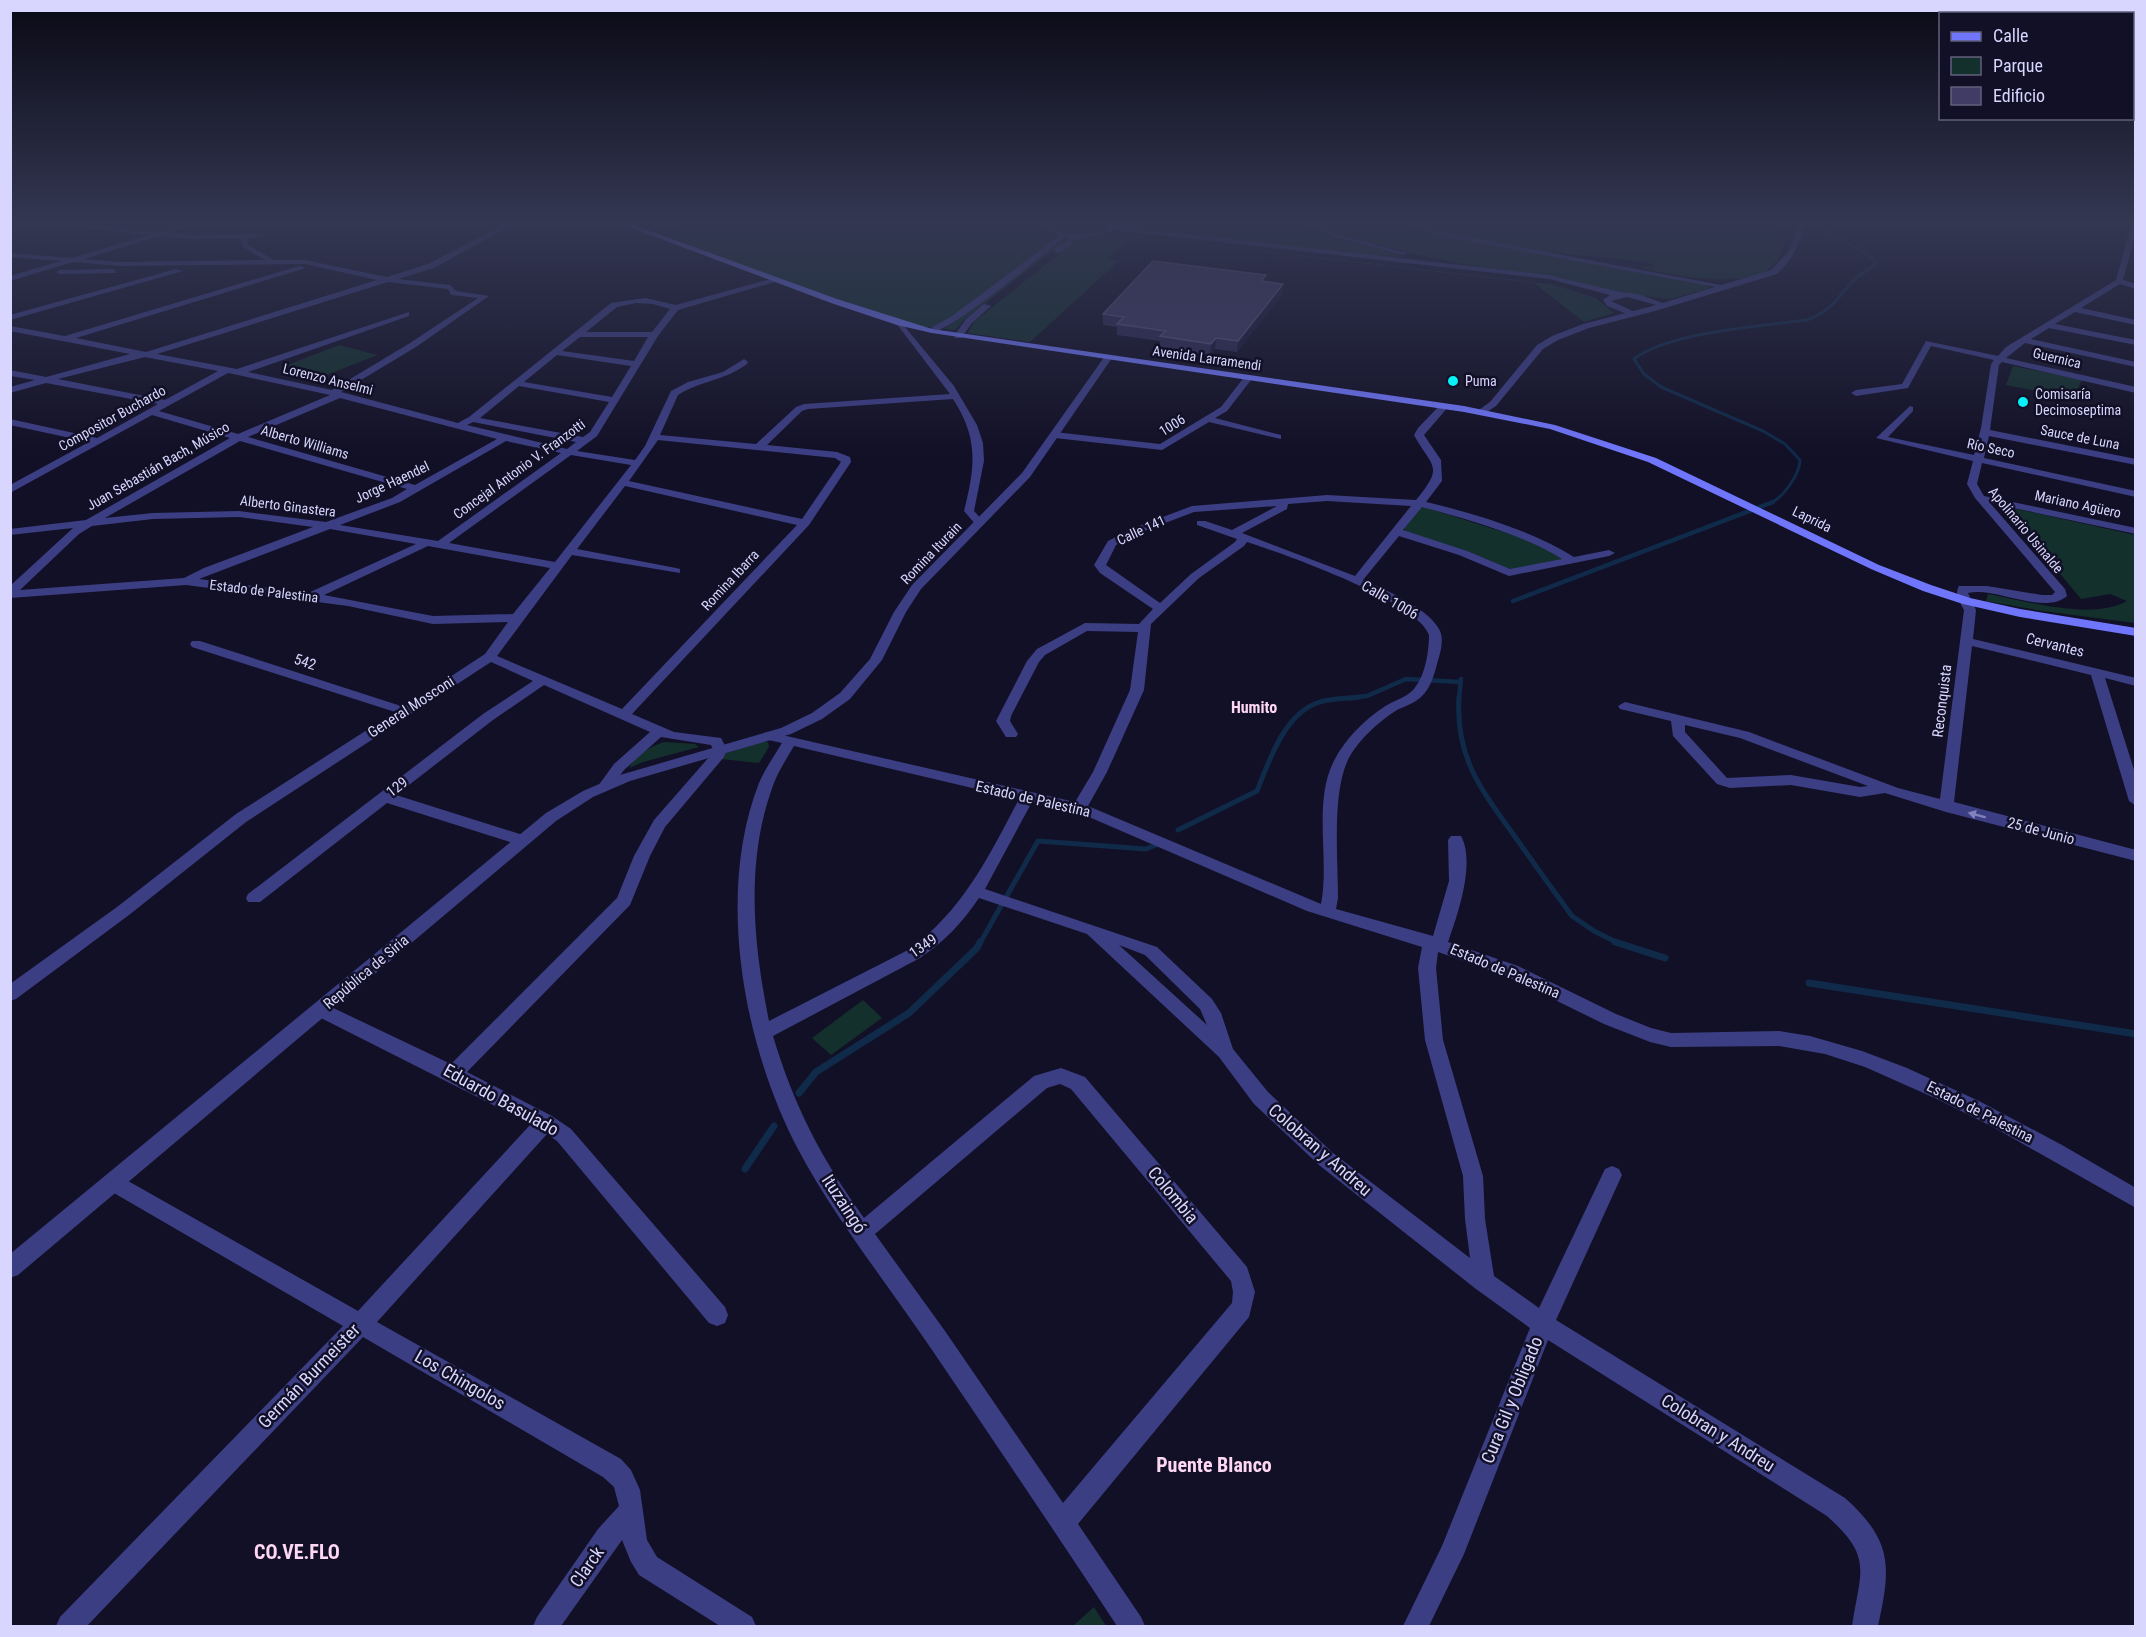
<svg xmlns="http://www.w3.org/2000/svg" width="2146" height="1637" font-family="'Roboto Condensed',sans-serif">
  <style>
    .green { fill: #13302d }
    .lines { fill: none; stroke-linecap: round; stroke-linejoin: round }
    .stream-far3 { stroke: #102a4a; stroke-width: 3 }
    .stream-far2 { stroke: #102a4a; stroke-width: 4.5 }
    .stream-far1 { stroke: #102a4a; stroke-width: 5 }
    .stream { stroke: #102a4a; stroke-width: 7 }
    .minor { fill: #3c3e84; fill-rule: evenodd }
    .tertiary { fill: #3c3e84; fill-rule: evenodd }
    .secondary { fill: #7076fb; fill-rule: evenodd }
    .wall { fill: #2f2a54 }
    .shaded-wall { fill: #1c183a }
    .building { fill: #413c66; stroke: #59547e; stroke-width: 1.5 }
    .oneway { fill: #8282bb }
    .poi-dot { fill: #08f0f8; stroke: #121026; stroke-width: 2 }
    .labels { text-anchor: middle; stroke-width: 5; stroke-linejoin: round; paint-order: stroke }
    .far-street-label { font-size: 14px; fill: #d8d6fe; stroke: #121026 }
    .far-poi-label { font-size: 14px; fill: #d8d6fe; stroke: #121026; text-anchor: start }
    .street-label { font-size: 15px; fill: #d8d6fe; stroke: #121026 }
    .neighbourhood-label { font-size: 16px; font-weight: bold; fill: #fed8f3; stroke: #121026 }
    .near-street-label { font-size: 18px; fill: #d8d6fe; stroke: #121026 }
    .near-neighbourhood-label { font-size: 20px; font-weight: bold; fill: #fed8f3; stroke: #121026 }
  </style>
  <rect width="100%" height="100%" fill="#121026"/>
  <!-- green -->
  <g class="green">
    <path d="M705,224H1040L1041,230L1055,237C1042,251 950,322 933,327C913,333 700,248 664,235Z"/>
    <path d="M1054,224H1106V226C1095,238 1068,236 1054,228Z"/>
    <path d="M1120,224H1302L1324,234L1404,256L1395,258L1128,228Z"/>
    <path d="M1311,224H1403L1436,234L1702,284L1711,288L1669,299L1619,293L1562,278L1479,267L1433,258L1335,234Z"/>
    <path d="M1418,224H1763L1787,235C1784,250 1776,267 1762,273C1727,287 1672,275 1637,267L1655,266L1647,262L1538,251L1443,233Z"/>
    <path d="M1115,234L1551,284L1596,298L1614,313L1584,322L1534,283L1132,237L1107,259L1119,261L1030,342L968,333L975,321L1079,238Z"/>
    <path d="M1066,238H1069L965,319L955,330L944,329Z"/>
    <path d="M339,345L377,355L319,378L280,368Z"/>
    <path d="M2013,366L2082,380L2073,398L2006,385Z"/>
    <path d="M1424,507L1516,536L1562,556V559L1512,570L1405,531L1404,528L1417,508Z"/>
    <path d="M2017,509L2135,535V623L2042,611L1986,601L1988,594C2027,601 2091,621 2127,601L2110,594L2081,599L2007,510Z"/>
    <path d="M764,741L768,742L769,747L759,763L721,759L723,754Z"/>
    <path d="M664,742L695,744L699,747L643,762L629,768C635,755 650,747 664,742Z"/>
    <path d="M863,1000L882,1018L831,1055L812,1038Z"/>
    <path d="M1094,1607L1106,1626H1073Z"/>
  </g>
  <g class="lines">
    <!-- stream-far3 -->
    <path class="stream-far3" d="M1769,504C1783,498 1800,474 1800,460L1785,444L1763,431L1661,387L1644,374L1634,359C1669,332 1762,326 1807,320C1834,309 1835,300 1854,280C1860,274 1868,270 1874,266L1875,262C1859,244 1834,241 1816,224"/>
    <!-- stream-far2 -->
    <g class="stream-far2">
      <path d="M1513,601L1773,502"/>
      <path d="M1349,698L1367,696L1406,679L1460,682"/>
      <path d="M1459,698L1461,679"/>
    </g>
    <!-- stream-far1 -->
    <g class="stream-far1">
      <path d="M1459,697C1455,758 1482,791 1516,838C1534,864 1553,890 1572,916L1594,931L1618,943"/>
      <path d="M1178,830L1257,791C1269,761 1284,715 1317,703C1330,698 1347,699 1360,697"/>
      <path d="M980,943L1038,841L1146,849L1156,845"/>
    </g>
    <!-- stream -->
    <g class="stream">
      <path d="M1615,942L1665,958"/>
      <path d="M1809,983L2136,1034"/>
      <path d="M799,1093L816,1072L909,1013L977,948L980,942"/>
      <path d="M745,1169L774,1126"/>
    </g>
    <!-- minor -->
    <g class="minor">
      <path d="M22,224H32L10,233V228Z"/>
      <path d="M50,224H77L158,232L183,224H194L169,233L192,235L263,234L265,237L247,238L248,245L274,260H305L387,277L428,264L505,224H514L434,268L398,279L450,285L456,291L489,296L416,347L341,392L458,423L469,417L611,303L645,298L676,305L778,277V281L678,310L658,336L597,436L577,451L635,460L645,446L671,391L688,382L723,372L744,359L748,362L747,364C726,380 700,381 678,395L660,435L756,444L796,407L804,404L950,394L896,323L900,321L954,386L977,425L983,443L984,461L974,511L985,523L980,526L976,525L964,511C975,467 979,439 953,399L808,409L802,411L767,445L837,452L850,457L851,462L809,525L632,714L674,732L721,738L727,749L724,757L665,827L650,856L630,905L467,1072L552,1116L571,1129L725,1307L728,1315L725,1323L717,1326L709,1323L557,1141L547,1134L377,1322L621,1459L631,1470L640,1490L647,1540L657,1557L752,1617L756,1626H720L639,1575L631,1562L622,1540L561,1626H533L537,1617L598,1529L619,1506L614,1487L603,1477L363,1337L87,1626H56L60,1617L343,1326L107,1189L104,1183L107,1177L114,1174L121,1177L358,1311L531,1124L315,1015L312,1010L315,1005L321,1003L327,1005L451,1064L617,898L634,856L654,820L710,756L713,749L711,745L661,737L624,770L610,789H600L598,786L614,764L650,732L544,685L493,720L396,795L526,836L529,840L526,844H516L387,803L260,902H248L246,898L248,894L483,714L533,681L491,662L246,822L129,915L16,999L10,1001V984L117,907L236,814L395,712L192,647L190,644L192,641H200L404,707L485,654L508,622L433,624L348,606L186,585L10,598V586L73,528L10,535V529L86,520L230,438L152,415L10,493V485L89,442L10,425V419L97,438L158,404L46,383L10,393V387L35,380L10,376V370L46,377L130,354L10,331V326L65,336L299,266L306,268L76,338L146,352L377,280L305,264L120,266L73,262L10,281V276L61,261L10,257V253L72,258L148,235ZM159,236L192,239L240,238L243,247L265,260L120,262L84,259ZM388,282L448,289L451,295L478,298L410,343L332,390L248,372L409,316V312L237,369L157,354ZM636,303L653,304L670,309L652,332H586L617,307ZM580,337H648L634,361L562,351ZM557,355L631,366L612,397L524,382ZM145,357L218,371L165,400L58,379ZM228,373L238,375L330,395L238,434L159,411ZM519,386L609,402L590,432L583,437L480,418ZM340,398L497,439L415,485L248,437ZM473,422L576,442L567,449L467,425ZM658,440L835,458L841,462L802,519L629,481ZM240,441L407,489L392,498L326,522L239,511L153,513L105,518ZM506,441L561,453L438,541L340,525L400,502ZM571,455L631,465L555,562L449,543ZM625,486L797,525L622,709L497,656L572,555L680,573V569L676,568L577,549ZM239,517L313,527L204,568L184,578L20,590L79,534L92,526L153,519ZM330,529L416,544L308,593L199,579ZM428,546L550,568L513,614L433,616L324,595Z"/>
      <path d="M374,224H382L376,228L373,226Z"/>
      <path d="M1045,224H1051V227C1069,237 1090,237 1108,229L1110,224H1116V226L1549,275L1620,292L1638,294L1668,305L1664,307L1627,297L1611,301L1635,312L1636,314L1632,316L1607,306L1603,300L1610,295L1549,279L1114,230C1103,238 1087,234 1076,240C1069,245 1064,253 1055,253V249L1070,238L1065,237C1044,254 949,334 929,333V329L952,316L1059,236L1046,229Z"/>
      <path d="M1303,224H1313L1335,234L1407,253L1403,255L1331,236Z"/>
      <path d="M1407,224H1418L1447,233L1731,287L1727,289L1446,237Z"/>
      <path d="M2131,224H2136V231L2123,280L2136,284V289L2120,284L2081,308L2136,320V325L2075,312L2055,324L2136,340V345L2049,328L2031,339L2136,362V367L2025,343L2006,358L2136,387V393L2002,362L1999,365L1990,430L2136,459V465L1989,436L1984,458L2136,491V497L1982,463L1977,484L1984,496L2136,528V534L1990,503L2065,589L2067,596C2044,616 1995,586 1968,593L1976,610L1973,639L2136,678V686L2105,678L2136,776V806L2129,801L2091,675L1972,646L1954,802L2136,850V861L1946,812L1885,793L1860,797L1791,785L1730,788L1717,784L1673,736L1671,721L1620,709L1618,706L1625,702L1749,732L1898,788L1940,799L1964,610C1960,602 1954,595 1959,586H1987L2042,595H2052L2055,592L1975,498L1967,484L1973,461L1876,438L1910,406L1913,407V411L1888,437L1974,455L1981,428L1991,364L1994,360L1931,346L1908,388L1856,396L1851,393L1856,390L1902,384L1926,341L1998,356L2006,347L2116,280ZM1685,725L1740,738L1868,786L1860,787L1791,775L1727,778L1685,732Z"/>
      <path d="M114,269L117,273L60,274L56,272L60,270Z"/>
      <path d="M176,269L183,271L10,320V315Z"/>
      <path d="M984,304L991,306L972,323L961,338H955L954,336L966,319Z"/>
      <path d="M1248,375L1251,376V380L1227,411L1215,418L1281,435V439L1209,422L1162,450L1055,438L1050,435L1055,432L1160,444L1221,407L1245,376Z"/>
      <path d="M1441,404L1449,406L1424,435L1441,460L1442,481L1426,502C1473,513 1533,531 1574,557L1609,550L1615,553L1609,556L1509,576L1459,555L1399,536L1363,580C1385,590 1427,607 1439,629C1445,639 1440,654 1437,664C1434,676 1430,689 1421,697C1415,703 1405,706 1397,710C1379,721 1356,742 1347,762C1332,796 1338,860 1338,898L1336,909L1433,936L1449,881L1448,840L1451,836H1461C1476,863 1457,916 1448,942L1518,966L1616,1014L1651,1028L1671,1033L1779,1031L1810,1036L1862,1051L1907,1068L1979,1101L2062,1145L2136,1188V1208L1993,1127L1937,1099L1865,1067L1825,1054L1779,1046L1671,1047L1650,1042L1604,1024L1506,976L1438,952L1436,968L1443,1040L1483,1176L1485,1219L1494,1276L1539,1308L1605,1169L1612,1166L1619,1169L1622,1175L1556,1320L1845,1498C1893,1541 1891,1567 1878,1626H1852C1860,1571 1874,1558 1827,1516L1548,1340L1464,1554L1429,1626H1403L1442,1546L1530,1328L1476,1289L1319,1165L1254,1104L1219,1057L1087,934L979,898C962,923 944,942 920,958L773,1036C794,1106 821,1158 864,1218L1034,1076L1061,1068L1085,1077L1247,1267L1255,1292L1249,1317L1078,1524L1141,1617L1145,1626H1117C1056,1533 993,1440 930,1347C886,1282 836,1220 799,1151C744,1048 715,895 759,783C765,769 774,756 782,743L764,739L762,736L764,733L769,732L1075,802L1093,772L1130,690L1138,632L1087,631L1045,655L1039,662L1011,716L1010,721L1018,734L1016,737H1006L996,721L1027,661L1037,649L1085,623L1139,624L1153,609L1100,573L1094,565L1108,541L1131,529L1192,506L1327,495L1416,500C1445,465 1432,468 1414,435L1418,428ZM1327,501L1411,506L1355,576L1242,533L1287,509L1288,504ZM1277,506L1232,530L1205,521H1197V525L1237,539L1235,542L1191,574L1160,603L1106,565L1116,545L1139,533L1194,512ZM1422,507C1463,518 1527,536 1562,559L1510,569L1467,551L1403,530ZM1247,542C1281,553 1418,601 1429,635C1429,652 1425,678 1412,691C1406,697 1396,700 1389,704C1368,716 1346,738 1335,759C1312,800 1330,860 1321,904L1088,806L1107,772L1144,690L1151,624L1199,578L1244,546ZM794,746L1019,799C989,856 962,912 908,950L769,1021C753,943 745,859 774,783C779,770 787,758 794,746ZM1032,802L1082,814L1307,911L1422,947L1418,968L1425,1040L1463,1176L1465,1219L1470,1258L1333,1153L1268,1092L1233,1049L1221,1013L1212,999L1157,947L985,889ZM1119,945L1145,955L1200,1009L1207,1025ZM1060,1084L1071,1089L1231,1281L1233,1292L1232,1303L1063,1503L945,1331L875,1234L1047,1088Z"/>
    </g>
    <!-- tertiary -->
    <g class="tertiary">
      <path d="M1799,224H1805C1800,243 1792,261 1777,274L1655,311L1589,328L1558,340L1543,349L1496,406L1484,414L1476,412L1490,402L1537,345L1552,336L1583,324L1649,307L1771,270L1789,251Z"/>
      <path d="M1105,356L1112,358L1030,477L921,589L906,612L882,660L850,699L822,719L791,734L630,781L593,797L556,821L18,1275L10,1278V1254L546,813L583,791L620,775L781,728L812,713L840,693L870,659L894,612L912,585L1022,473Z"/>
    </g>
    <!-- secondary -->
    <path class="secondary" d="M621,224H631L837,299L932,329L1464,406L1555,425L1656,458L1879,565L1931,585L1970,598L2020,609L2136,628V636L2020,617L1963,604L1923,591L1871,569L1648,462L1550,429L1464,412L932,333L897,325L831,303Z"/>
  </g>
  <!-- wall -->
  <path class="wall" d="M1266,282L1282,295L1237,352L1215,349L1210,355L1160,348V341L1117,335V327L1103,325V314Z"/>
  <!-- shaded-wall -->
  <g class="shaded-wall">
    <path d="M1283,284L1282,295L1237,352L1238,341Z"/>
    <path d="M1216,338L1215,349L1210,355L1211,344Z"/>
  </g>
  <!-- building -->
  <path class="building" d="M1153,261L1266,275L1261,281L1283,284L1238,341L1216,338L1211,344L1160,336L1166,331L1117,324L1124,317L1103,314Z"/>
  <!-- one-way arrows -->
  <defs><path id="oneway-solid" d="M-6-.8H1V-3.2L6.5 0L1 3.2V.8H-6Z" transform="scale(1.5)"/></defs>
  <use class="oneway" href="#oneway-solid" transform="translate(1977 815) rotate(-165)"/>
  <!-- sky -->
  <linearGradient id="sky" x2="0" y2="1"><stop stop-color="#0a0915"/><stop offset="0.49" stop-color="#333752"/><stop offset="1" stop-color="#333752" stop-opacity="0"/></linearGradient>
  <rect width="2146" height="453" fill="url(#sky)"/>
  <!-- markers -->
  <g class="poi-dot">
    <circle cx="1453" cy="381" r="6"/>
    <circle cx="2023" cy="402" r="6"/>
  </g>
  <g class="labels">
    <!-- far-street labels -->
    <g class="far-street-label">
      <text transform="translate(1207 358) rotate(8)" y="5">Avenida Larramendi</text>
      <text transform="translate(2057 358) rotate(13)" y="5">Guernica</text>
      <text transform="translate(328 379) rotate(14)" y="5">Lorenzo Anselmi</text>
      <text transform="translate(112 418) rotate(-29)" y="5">Compositor Buchardo</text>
      <text transform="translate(1172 425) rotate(-32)" y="5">1006</text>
      <text transform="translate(2080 437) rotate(11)" y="5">Sauce de Luna</text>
      <text transform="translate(305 442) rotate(16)" y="5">Alberto Williams</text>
      <text transform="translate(1991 448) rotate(12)" y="5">Río Seco</text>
      <text transform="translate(158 466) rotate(-30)" y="5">Juan Sebastián Bach, Músico</text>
      <text transform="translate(519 469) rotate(-36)" y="5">Concejal Antonio V. Franzotti</text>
      <text transform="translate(392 482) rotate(-25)" y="5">Jorge Haendel</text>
      <text transform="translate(2078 504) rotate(12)" y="5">Mariano Agüero</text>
      <text transform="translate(288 506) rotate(7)" y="5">Alberto Ginastera</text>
      <text transform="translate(1812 519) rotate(26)" y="5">Laprida</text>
      <text transform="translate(1141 530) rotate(-25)" y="5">Calle 141</text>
      <text transform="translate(2026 530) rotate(50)" y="5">Apolinario Usinalde</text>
      <text transform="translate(931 553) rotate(-46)" y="5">Romina Iturain</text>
      <text transform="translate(730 580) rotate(-47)" y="5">Romina Ibarra</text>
      <text transform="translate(264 591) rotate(7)" y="5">Estado de Palestina</text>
    </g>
    <!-- far-poi labels -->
    <g class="far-poi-label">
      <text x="1465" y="386">Puma</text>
      <text x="2035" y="399">Comisaría<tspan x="2035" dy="16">Decimoseptima</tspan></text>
    </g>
    <!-- street labels -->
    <g class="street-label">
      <text transform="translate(1390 600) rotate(30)" y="5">Calle 1006</text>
      <text transform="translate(2055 645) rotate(14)" y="5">Cervantes</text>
      <text transform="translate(305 662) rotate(18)" y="5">542</text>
      <text transform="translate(1942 701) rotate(-83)" y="5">Reconquista</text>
      <text transform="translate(411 707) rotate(-33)" y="5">General Mosconi</text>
      <text transform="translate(397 787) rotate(-38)" y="5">129</text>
      <text transform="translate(1033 799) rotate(13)" y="5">Estado de Palestina</text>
      <text transform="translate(2041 831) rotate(15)" y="5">25 de Junio</text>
      <text transform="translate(923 946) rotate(-35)" y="5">1349</text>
      <text transform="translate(1505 971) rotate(23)" y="5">Estado de Palestina</text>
      <text transform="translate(366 972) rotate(-40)" y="5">República de Siria</text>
      <text transform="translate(1980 1112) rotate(27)" y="5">Estado de Palestina</text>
    </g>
    <!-- neighbourhood labels -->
    <g class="neighbourhood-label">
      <text x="1254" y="713">Humito</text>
    </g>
    <!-- near-street labels -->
    <g class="near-street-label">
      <text transform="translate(501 1100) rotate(29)" y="6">Eduardo Basulado</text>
      <text transform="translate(1320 1150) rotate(41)" y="6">Colobran y Andreu</text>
      <text transform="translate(1173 1195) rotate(50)" y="6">Colombia</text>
      <text transform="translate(844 1204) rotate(57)" y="6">Ituzaingó</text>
      <text transform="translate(309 1376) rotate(-46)" y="6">Germán Burmeister</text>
      <text transform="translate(460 1380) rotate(30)" y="6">Los Chingolos</text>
      <text transform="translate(1512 1400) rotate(-68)" y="6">Cura Gil y Obligado</text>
      <text transform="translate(1718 1433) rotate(32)" y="6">Colobran y Andreu</text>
      <text transform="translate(587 1567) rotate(-55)" y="6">Clarck</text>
    </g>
    <!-- near-neighbourhood labels -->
    <g class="near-neighbourhood-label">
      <text x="1214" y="1472">Puente Blanco</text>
      <text x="297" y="1559">CO.VE.FLO</text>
    </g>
  </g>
  <!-- border -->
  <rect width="2146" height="1637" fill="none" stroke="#d8d6fe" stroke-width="24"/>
  <!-- legend -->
  <rect x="1939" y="12" width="195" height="108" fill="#121026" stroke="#615f7c" stroke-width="1.5"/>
  <rect x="1951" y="32" width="30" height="9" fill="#7076fb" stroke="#615f7c" stroke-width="1.5"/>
  <text x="1993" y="42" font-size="18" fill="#d8d6fe">Calle</text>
  <rect x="1951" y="57" width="30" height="18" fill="#13302d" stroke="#615f7c" stroke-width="1.5"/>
  <text x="1993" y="72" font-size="18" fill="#d8d6fe">Parque</text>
  <rect x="1951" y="87" width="30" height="18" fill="#413c66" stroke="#615f7c" stroke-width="1.5"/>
  <text x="1993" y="102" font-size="18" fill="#d8d6fe">Edificio</text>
</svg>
